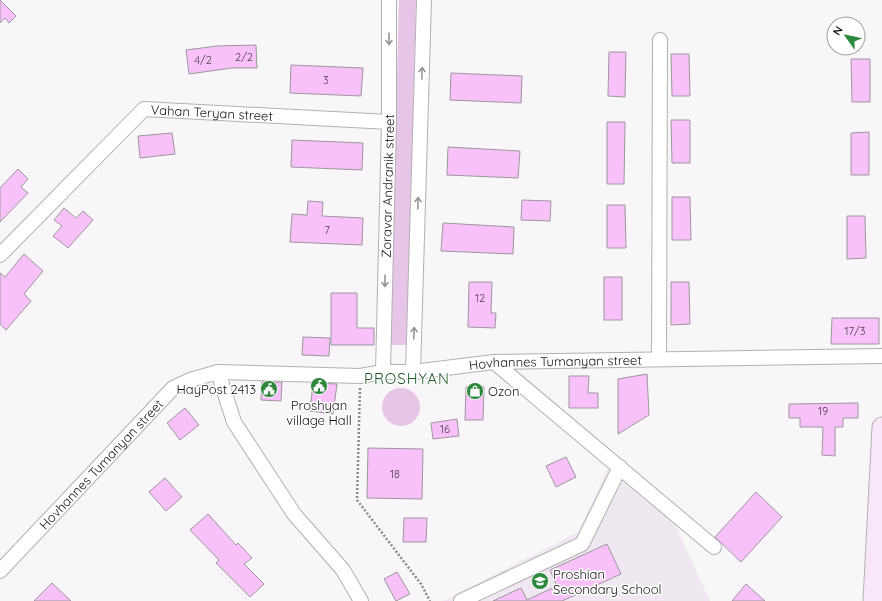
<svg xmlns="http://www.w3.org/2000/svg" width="882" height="601" font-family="Quicksand,sans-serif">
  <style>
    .built { fill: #f0e8f0 }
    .green { fill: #e7c5e7 }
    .building { fill: #f8c1f9; stroke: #9b989b }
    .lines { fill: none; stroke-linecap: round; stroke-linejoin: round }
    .street-casing { stroke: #b3b0b3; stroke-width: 16 }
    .secondary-casing { stroke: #b3b0b3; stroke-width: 21 }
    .path { stroke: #8b898b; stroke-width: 2.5; stroke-dasharray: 2 2; stroke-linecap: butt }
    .street { stroke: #fff; stroke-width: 14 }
    .secondary { stroke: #f8e6f9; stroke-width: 19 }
    .oneway { stroke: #959595 }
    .labels { text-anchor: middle; stroke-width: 3; stroke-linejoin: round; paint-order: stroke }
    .number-label { font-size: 11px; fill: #4d3e4d }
    .street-label { font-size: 13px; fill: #141314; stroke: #fff }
    .poi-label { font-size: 13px; fill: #141314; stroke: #fff; text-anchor: start }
    .quarter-label { font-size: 15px; letter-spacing: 1px; fill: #205927; stroke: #fff }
  </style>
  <rect width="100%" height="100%" fill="#f8f6f8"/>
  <!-- built -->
  <path class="built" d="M609,466L673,520L710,601H443L578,532Z"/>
  <!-- green -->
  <g class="green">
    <path d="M399,0H416L407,345H390Z"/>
    <circle cx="401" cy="407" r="19"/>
  </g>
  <!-- building -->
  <g class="building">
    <path d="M0,0L16,16L9,23L5,18L0,23Z"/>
    <path d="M256,45L257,68H232L189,74L186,50L217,46Z"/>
    <path d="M609,52H626L625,97L608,96Z"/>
    <path d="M671,54H689L690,96H672Z"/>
    <path d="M851,59H870V102H852Z"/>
    <path d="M291,65L363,68L361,96L290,93Z"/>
    <path d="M451,73L522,76L521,103L450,100Z"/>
    <path d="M671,120H690V163H672Z"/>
    <path d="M607,122H625L624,184H607Z"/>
    <path d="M869,132V175H851V133Z"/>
    <path d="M172,133L175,154L140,158L138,136Z"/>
    <path d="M292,140L363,143L362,170L291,167Z"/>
    <path d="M448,147L520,151L518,178L447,175Z"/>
    <path d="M18,169L28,179L21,187L28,193L0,222V188Z"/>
    <path d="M672,197H690L691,240H672Z"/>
    <path d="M522,200L551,201L550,221L521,220Z"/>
    <path d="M308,201L323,202L322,216L363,218L362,245L290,242L292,214L307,215Z"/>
    <path d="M607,205H625L626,248H607Z"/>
    <path d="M64,208L76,218L83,211L93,220L68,248L53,236L62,226L54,220Z"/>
    <path d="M847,216H865L866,258L847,259Z"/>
    <path d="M443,223L514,227L513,254L441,251Z"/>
    <path d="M24,254L43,271L24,294L31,301L6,330L0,324V273L5,277Z"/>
    <rect x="604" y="277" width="18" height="43"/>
    <path d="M469,282H492L491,313H496L495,328L468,327Z"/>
    <path d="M671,282H689L690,324L671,325Z"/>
    <path d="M331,293H357V328H374V345H331Z"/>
    <path d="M832,318H879V344H831Z"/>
    <path d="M303,337L330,338L329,356L302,355Z"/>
    <path d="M647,374L649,415L618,434V379Z"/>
    <path d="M569,376H589L588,393H598V408H569Z"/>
    <path d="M262,382H282L281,401L261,400Z"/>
    <path d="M313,383L337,384L333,414L310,411Z"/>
    <path d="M466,387H484L483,420H465Z"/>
    <path d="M858,403V418H843V427H835V456L822,455L823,427H800V418H789V404Z"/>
    <path d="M185,408L199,425L180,440L167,423Z"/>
    <path d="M457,419L459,436L433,439L431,423Z"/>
    <path d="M368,448L423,449L422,499L367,498Z"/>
    <path d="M566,457L576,477L556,487L546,466Z"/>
    <path d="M165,478L182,497L166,511L149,492Z"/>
    <path d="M756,492L782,517L741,562L715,537Z"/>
    <path d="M208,514L236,545L238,543L252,558L244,564L264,584L250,597L216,563L219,560L190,530Z"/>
    <path d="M404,518H427L426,542H403Z"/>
    <path d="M607,544L621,574L562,601H493L521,588L527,600L557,586L550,570Z"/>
    <path d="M397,572L410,594L396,601L384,579Z"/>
    <path d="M52,583L71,601H34Z"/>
    <path d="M746,584L765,601H732Z"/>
  </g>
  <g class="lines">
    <!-- street casing -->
    <g class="street-casing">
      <g id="street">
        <path id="s1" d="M0,255L144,109L389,122"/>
        <path d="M659,359L660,40"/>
        <path d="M494,362L714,547"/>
        <path d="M218,372L234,422L294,514L343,570L361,601"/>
        <path id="s2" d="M383,372L389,122V0"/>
        <path d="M413,372L424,0"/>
        <path id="s3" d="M0,571L173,388L190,380L218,372L360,376L383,372H413L494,362L882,356"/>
        <path d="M461,601L582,544L620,467"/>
      </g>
    </g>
    <!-- secondary casing -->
    <g class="secondary-casing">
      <path id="secondary" d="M873,601L882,427"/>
    </g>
    <!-- path -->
    <path class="path" d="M360,388L357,500L421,584L430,601"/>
    <!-- street -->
    <use href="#street" class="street"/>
    <!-- secondary -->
    <use href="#secondary" class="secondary"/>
  </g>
  <!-- one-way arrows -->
  <defs><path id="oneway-shaft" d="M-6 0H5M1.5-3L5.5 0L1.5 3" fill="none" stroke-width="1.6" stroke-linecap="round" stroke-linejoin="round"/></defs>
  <g class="oneway">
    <use href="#oneway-shaft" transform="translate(389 39) rotate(90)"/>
    <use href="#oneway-shaft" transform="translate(422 73) rotate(-88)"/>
    <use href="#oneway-shaft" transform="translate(418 203) rotate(-88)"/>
    <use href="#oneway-shaft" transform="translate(385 281) rotate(91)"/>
    <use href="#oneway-shaft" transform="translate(414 333) rotate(-88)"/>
  </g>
  <!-- icons -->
  <defs>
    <g id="civic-disc" transform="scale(0.9)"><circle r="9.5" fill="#2c883a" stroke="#fff"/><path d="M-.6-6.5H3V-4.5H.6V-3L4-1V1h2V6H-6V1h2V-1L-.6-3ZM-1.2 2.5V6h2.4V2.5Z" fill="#fff"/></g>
    <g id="shop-disc" transform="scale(0.9)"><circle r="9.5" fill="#2c883a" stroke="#fff"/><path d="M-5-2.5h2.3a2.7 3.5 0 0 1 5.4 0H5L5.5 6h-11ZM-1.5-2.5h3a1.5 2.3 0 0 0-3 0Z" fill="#fff"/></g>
    <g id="school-disc" transform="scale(0.9)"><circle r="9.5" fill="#2c883a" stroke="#fff"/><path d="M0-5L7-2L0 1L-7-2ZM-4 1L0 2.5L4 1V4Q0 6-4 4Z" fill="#fff"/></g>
  </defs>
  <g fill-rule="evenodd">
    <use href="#civic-disc" x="319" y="386"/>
    <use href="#civic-disc" x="269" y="389"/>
    <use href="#shop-disc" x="475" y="391"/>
    <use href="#school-disc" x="540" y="581"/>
  </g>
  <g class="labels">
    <!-- number labels -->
    <g class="number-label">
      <text x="244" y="61">2/2</text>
      <text x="203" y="64">4/2</text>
      <text x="326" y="84">3</text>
      <text x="327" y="234">7</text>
      <text x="480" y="302">12</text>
      <text x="855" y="335">17/3</text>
      <text x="823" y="415">19</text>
      <text x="445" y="433">16</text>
      <text x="395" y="478">18</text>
    </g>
    <!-- street labels -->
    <g class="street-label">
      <text dy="5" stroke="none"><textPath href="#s1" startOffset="273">Vahan Teryan street</textPath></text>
      <text dy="5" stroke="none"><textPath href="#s2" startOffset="186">Zoravar Andranik street</textPath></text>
      <text dy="5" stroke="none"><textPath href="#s3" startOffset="638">Hovhannes Tumanyan street</textPath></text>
      <text dy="5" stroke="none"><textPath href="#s3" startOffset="147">Hovhannes Tumanyan street</textPath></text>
    </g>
    <!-- poi labels -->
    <g class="poi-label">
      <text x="256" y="394" text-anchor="end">HayPost 2413</text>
      <text x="488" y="396">Ozon</text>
      <text x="319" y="410" text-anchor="middle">Proshyan<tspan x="319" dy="15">village Hall</tspan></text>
      <text x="553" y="579">Proshian<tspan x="553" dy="15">Secondary School</tspan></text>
    </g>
    <!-- quarter labels -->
    <g class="quarter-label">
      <text x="407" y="384">PROSHYAN</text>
    </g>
  </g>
  <!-- north arrow -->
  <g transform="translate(846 36) rotate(303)"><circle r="19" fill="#ffffff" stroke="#a1a1a1"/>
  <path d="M0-3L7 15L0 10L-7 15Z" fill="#2c883a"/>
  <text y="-6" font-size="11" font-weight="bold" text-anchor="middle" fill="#141314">N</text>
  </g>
</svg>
